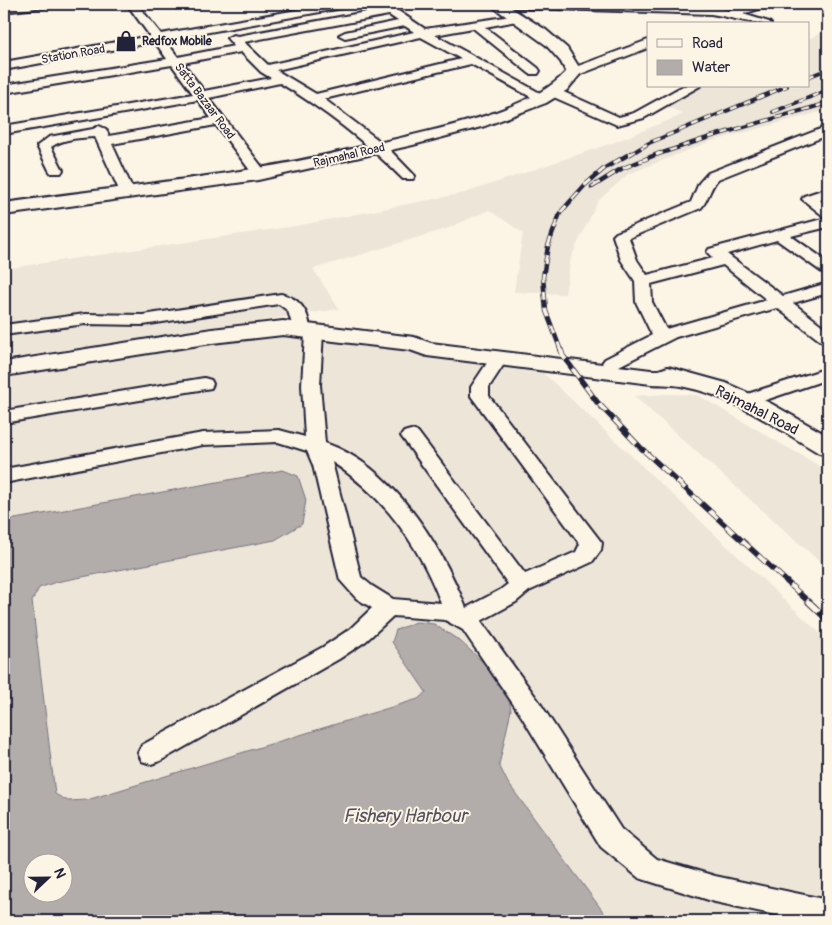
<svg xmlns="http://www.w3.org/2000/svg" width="832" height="925" font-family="Pangolin,sans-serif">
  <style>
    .built { fill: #ece5d8 }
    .water { fill: #b2adab; stroke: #78757e; fill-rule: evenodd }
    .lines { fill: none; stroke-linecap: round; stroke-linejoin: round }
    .minor-casing { stroke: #22223b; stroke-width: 4 }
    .major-casing { stroke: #22223b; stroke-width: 4 }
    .minor { fill: #fcf5e5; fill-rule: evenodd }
    .major { fill: #fcf5e5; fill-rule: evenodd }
    .rail-far3-casing { stroke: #22223b; stroke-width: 4 }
    .rail-far2-casing { stroke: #22223b; stroke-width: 4.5 }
    .rail-far1-casing { stroke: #22223b; stroke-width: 5.5 }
    .rail-casing { stroke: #22223b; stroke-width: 7 }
    .rail-far3 { stroke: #fcf5e5; stroke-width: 2.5; stroke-dasharray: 7; stroke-linecap: butt }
    .rail-far2 { stroke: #fcf5e5; stroke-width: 3; stroke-dasharray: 9; stroke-linecap: butt }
    .rail-far1 { stroke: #fcf5e5; stroke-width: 4; stroke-dasharray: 11; stroke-linecap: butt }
    .rail { stroke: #fcf5e5; stroke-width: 5; stroke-dasharray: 14; stroke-linecap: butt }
    .labels { text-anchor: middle; stroke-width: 4; stroke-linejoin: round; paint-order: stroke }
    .far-poi-label { font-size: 12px; font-weight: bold; fill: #22223b; stroke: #fcf5e5; text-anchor: start }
    .far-street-label { font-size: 12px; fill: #22223b; stroke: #fcf5e5 }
    .street-label { font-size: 15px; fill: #22223b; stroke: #fcf5e5 }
    .near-water-label { font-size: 19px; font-style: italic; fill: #545362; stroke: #fcf5e5 }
  </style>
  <rect width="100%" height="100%" fill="#fcf5e5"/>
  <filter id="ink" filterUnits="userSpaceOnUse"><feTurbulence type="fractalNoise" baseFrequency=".02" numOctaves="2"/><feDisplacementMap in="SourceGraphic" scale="10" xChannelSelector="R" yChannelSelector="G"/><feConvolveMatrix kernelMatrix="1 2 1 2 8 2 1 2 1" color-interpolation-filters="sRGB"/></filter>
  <g filter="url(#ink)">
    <!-- built -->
    <g class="built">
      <path d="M828,30V110L709,142L628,174L598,201L571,257L565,294L514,292L523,233L489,210L446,229L313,269L339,309L4,359V269L296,226L465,193L615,142L684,114L660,104L701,86H808V39Z"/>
      <path d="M285,335L539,369L828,641V921H610L508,782L499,765L511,710L495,673L460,641L434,624L422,683L426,692L418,699L87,800L68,801L55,794L32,600L39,588L56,582L283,470L4,521V375L236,338Z"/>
      <path d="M668,394L697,395L828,471V569L634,396Z"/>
    </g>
    <!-- water -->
    <path class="water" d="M283,470L298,476L306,500L302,524L275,540L56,582L39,588L32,601L55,794L68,801L87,800L418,699L426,692L392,642L396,630L416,622L434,624L460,641L495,673L507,688L511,710L499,765L508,783L610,921H4V521ZM32,862H62V892H32Z"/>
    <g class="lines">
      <!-- minor casing -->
      <g class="minor-casing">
        <g id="minor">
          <path d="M20,4H49L44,7L4,12V6Z"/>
          <path d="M127,4H137L161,34L331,4H353L348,7L165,40L178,57L234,46L227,38L233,35L238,36L382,9L376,4H388L425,29L518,15L524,18L522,20L485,27L538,68L540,71L538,74H530L473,28L435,35L549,98L548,101H538L471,64L324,99L385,145L415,176L413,179H403C366,142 325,110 280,83L209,98L265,171L267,174L265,177H255L216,125L112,144L134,192L132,195H122L120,192L95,137C81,138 64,138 51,147L63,170L61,173H51L49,170L37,146L49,137L93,129L99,126L106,129L109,136L211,118L198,100L4,134V126L193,94L172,65L4,93V85L167,59L155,42L4,70V62L150,36ZM389,15L398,21L345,32L339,35L345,38L405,26L414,32L268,65L244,42ZM421,37L461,59L316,94L276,70ZM241,52L261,72L271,78L204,91L183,63Z"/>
          <path d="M490,4H589L711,8L730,10L753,4H769L768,6L743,14L769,22L771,24C750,24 731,17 711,14L495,7Z"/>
          <path d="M648,40V48L578,75H570L568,72L570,69Z"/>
          <path d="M683,86H700L644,118L617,125L549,95L547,92L549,89H557L619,117L634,113Z"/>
          <path d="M828,126V135L718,179C710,187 709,199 701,208L629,238L637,260L647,275L713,258L707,252L709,249L826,218L802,199L804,196L828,188V197L820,200L828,207V227L791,236L828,262V274L822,272L777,240L727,254L783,296L828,283V293L793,303L828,330V343L822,342L777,308L676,337L617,367L611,368L605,367L602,363L605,359L652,335L636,302L635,281L621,260L613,236L616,233L691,202L699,183L708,173ZM723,265L767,300L666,329L652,302L651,284Z"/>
          <path d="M281,294C299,298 308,310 310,328H320L323,332L320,385L325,443C393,466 441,545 466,608L500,590L508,584L404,440L401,436L404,432L411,430L418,432L525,574L576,552L580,544L471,396V387L493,354L499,353L505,354L508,358L489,387V396L602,543L601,550L592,562L529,591L516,602L481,621L540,703L621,829L657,859L715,876L828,900V921H804L715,902L639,878L601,847L522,717L463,630L445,620L393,616L366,641L339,659L160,761L151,764L142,761L138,753L142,745L323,647L350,629L372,608L356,598L340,580L313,465L307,451L278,442L203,445L4,483V469L203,433L279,430L305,437L302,385L305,334H295L288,311L279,304L143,325L85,324L4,335V325L85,314L143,315ZM332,462C384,496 419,545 441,603L393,599L372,586L361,577Z"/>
          <path d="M828,368V379L745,407L738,405L736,401L738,397Z"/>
          <path d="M204,378L211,380L213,384L211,388L4,423V411Z"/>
        </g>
      </g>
      <!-- major casing -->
      <g class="major-casing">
        <g id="major">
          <path d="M489,4H505L546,30L567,48L582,72L567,90L546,103L485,126L413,145L258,180L4,215V203C89,191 174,182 259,168C305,161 350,149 396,139C446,127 531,110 566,72L561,62L546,45Z"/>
          <path d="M283,321L414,337L431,343L651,370H659L668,367L726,383L770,403L828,436V455L819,453C777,428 733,396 685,387C674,384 662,385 651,384L427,356L410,350L283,335L212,343L4,376V362L212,329Z"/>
        </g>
      </g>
      <!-- minor -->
      <use href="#minor" class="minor"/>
      <!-- major -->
      <use href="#major" class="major"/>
      <!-- rail-far3 casing -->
      <g class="rail-far3-casing">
        <g id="rail-far3">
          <path d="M808,77L828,69"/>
          <path d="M773,112L828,90"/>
          <path d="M629,155L649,143L787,86"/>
          <path d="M656,155L713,136L828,103"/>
        </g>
      </g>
      <!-- rail-far2 casing -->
      <g class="rail-far2-casing">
        <g id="rail-far2">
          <path d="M592,187L621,169L660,153"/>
          <path d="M561,351L546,311L543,277L548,246L560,213L585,185L605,168L631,153"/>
        </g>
      </g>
      <!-- rail-far1 casing -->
      <g class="rail-far1-casing">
        <path id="rail-far1" d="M561,350L563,356L597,402L640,447L810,603"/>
      </g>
      <!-- rail casing -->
      <g class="rail-casing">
        <path id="rail" d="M809,602L828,620"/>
      </g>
      <!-- rail-far3 -->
      <use href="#rail-far3" class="rail-far3"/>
      <!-- rail-far2 -->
      <use href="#rail-far2" class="rail-far2"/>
      <!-- rail-far1 -->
      <use href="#rail-far1" class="rail-far1"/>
      <!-- rail -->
      <use href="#rail" class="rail"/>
    </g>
  </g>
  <!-- icons -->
  <defs>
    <g id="shop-bare" transform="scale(1.725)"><path d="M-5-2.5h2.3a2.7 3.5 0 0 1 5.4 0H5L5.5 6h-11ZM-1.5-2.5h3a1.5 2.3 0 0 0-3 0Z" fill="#22223b" stroke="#fcf5e5" stroke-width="2.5" paint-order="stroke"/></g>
  </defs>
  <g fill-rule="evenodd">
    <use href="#shop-bare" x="126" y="41"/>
  </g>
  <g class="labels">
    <!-- far-poi labels -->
    <g class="far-poi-label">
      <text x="142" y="45">Redfox Mobile</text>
    </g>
    <!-- far-street labels -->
    <g class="far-street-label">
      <text transform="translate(73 54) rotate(-10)" y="4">Station Road</text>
      <text transform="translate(205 101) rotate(53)" y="4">Satta Bazaar Road</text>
      <text transform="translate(349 155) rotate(-13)" y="4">Rajmahal Road</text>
    </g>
    <!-- street labels -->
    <g class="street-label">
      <text transform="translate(757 410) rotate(27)" y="5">Rajmahal Road</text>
    </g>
    <!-- near-water labels -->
    <g class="near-water-label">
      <text x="405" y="822">Fishery Harbour</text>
    </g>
  </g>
  <!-- margin -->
  <rect width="832" height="925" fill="none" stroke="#fcf5e5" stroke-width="20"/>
  <rect x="10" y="10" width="812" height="905" fill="none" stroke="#22223b" stroke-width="2" filter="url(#ink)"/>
  <!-- legend -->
  <rect x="647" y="22" width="162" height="65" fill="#fcf5e5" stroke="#a5a1a1"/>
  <rect x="657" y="39" width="25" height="8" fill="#fcf5e5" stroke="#a5a1a1"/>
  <text x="692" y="48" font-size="15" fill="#22223b">Road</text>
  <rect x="657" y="60" width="25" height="15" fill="#b2adab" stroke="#a5a1a1"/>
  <text x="692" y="72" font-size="15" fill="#22223b">Water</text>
  <!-- north arrow -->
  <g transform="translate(48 878) rotate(68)"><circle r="24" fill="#fcf5e5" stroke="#a5a1a1"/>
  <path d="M0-4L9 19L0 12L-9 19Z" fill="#22223b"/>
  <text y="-8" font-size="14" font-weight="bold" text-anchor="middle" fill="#22223b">N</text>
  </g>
</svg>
